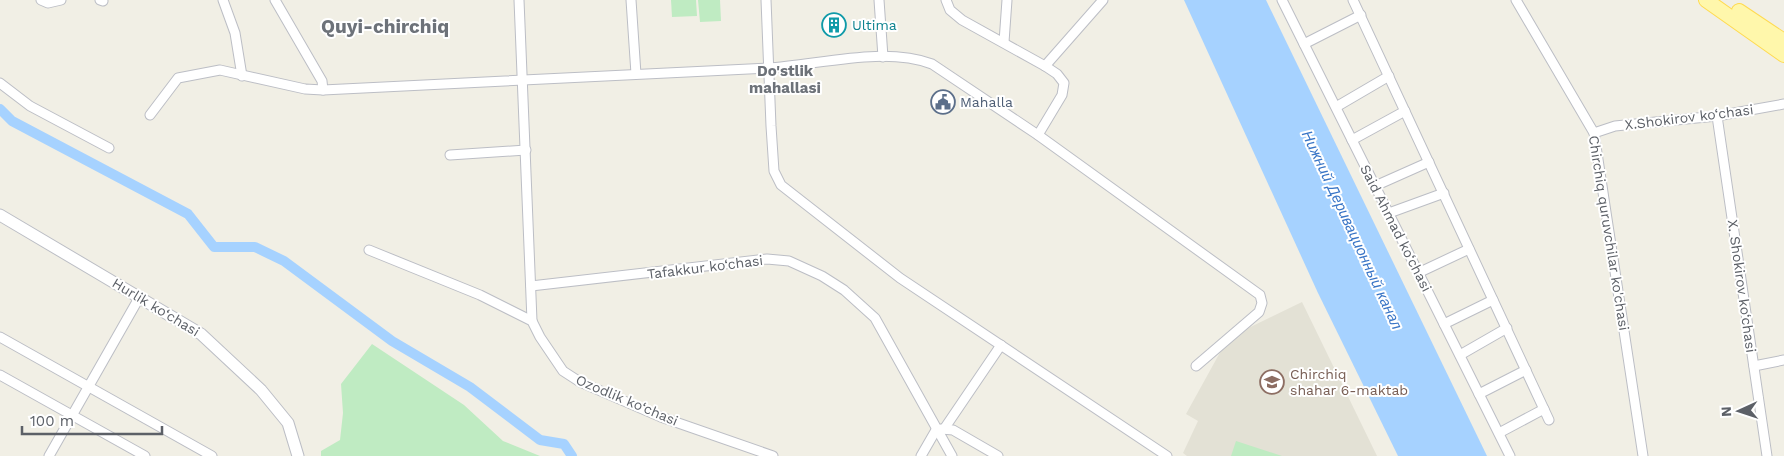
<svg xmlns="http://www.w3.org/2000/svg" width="1784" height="456" font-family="'Work Sans',sans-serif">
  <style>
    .education { fill: #e3e1d5 }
    .green { fill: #bfebc2 }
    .water { fill: #a6d2ff }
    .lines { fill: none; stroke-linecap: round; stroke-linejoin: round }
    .canal { stroke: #a6d2ff; stroke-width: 10 }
    .minor-casing { stroke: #bcbec5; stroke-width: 11 }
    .tertiary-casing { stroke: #bcbec5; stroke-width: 13 }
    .primary-casing { stroke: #ffda4f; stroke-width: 16 }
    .minor { stroke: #fff; stroke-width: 9 }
    .tertiary { stroke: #fff; stroke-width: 11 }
    .primary { stroke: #fff7ab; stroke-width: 14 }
    .labels { text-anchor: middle; stroke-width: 4; stroke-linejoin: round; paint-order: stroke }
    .culture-label { font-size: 14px; fill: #0d838f; stroke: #fff; text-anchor: start }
    .service-label { font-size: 14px; fill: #4e5e75; stroke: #fff; text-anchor: start }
    .street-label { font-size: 14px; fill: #5c6067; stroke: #fff }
    .education-label { font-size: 14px; fill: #785e54; stroke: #fff; text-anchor: start }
    .neighbourhood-label { font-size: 15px; font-weight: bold; fill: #6d7279; stroke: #fff }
    .water-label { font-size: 15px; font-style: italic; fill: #3975c6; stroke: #fff }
    .district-label { font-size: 19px; font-weight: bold; fill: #6d7279; stroke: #fff }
  </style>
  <rect width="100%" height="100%" fill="#f1efe5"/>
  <!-- education -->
  <path class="education" d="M1302,302L1377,456H1187L1183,453L1198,421L1186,414L1228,338Z"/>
  <!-- green -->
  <g class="green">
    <path d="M671,0H696L697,16L672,17Z"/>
    <path d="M698,0H720L721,21L700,22Z"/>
    <path d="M372,344L464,405L503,441L540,456H321V451L340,440L343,413L341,384Z"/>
    <path d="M1236,441L1282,456H1231Z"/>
  </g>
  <!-- water -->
  <path class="water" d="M1184,0H1266L1487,456H1398L1318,293Z"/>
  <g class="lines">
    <!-- canal -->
    <path class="canal" d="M0,109L12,121L188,214L214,247H255L284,261L392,341L470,387L540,440L564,444L572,456"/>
    <!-- minor casing -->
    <g class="minor-casing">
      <g id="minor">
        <path d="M41,0L48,3L61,0"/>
        <path d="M100,0L103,1"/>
        <path d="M223,0L235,33L242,76"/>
        <path d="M275,0L322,81L323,90"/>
        <path d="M519,0L532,321"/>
        <path d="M631,0L636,74"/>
        <path d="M766,0L771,126L774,171L781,185L900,278L1167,456"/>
        <path d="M879,0L883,57"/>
        <path d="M946,0L950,10L962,20L1045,66L1057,74L1064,83L1062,95L1038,135"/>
        <path d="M1282,0L1510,456"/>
        <path d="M1353,0L1549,420"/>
        <path d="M1516,0L1594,133L1643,456"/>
        <path d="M1004,42L1007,0"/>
        <path d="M1304,44L1361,15"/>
        <path d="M1045,66L1103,0"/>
        <path d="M0,83L30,106L109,148"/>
        <path d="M1336,107L1389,76"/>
        <path d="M150,115L178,78L220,70L305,89L323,90C471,83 619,76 767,68C819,65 883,46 932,64L1038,135L1260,295L1262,303L1259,312L1196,366"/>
        <path d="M1717,116L1767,456"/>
        <path d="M1594,133L1615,126L1717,116L1784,104"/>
        <path d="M1352,140L1405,111"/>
        <path d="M450,155L526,150"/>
        <path d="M1375,186L1429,162"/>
        <path d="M1389,213L1444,193"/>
        <path d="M369,250L480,295L532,321L540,337L563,371L580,382L661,417L773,456"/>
        <path d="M1418,273L1469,249"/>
        <path d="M531,286L767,259L789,261L822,276L844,290L875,318L952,456"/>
        <path d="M1444,324L1493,300"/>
        <path d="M0,337L212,456"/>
        <path d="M1460,355L1507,328"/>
        <path d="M1754,366L1784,360"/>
        <path d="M0,375L145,456"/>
        <path d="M1479,394L1526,370"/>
        <path d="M941,429L953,430L998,456"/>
        <path d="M944,429L1001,345"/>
        <path d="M1499,433L1544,409"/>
        <path d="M49,456L139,298"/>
        <path d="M921,456L936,430"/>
      </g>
    </g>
    <!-- tertiary casing -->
    <g class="tertiary-casing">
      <path id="tertiary" d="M0,215L201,334L261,390L288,423L298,456"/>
    </g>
    <!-- primary casing -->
    <g class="primary-casing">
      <g id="primary">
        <path d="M1706,0L1784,55"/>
        <path d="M1739,11L1784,41"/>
      </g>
    </g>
    <!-- minor -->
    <use href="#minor" class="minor"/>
    <!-- tertiary -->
    <use href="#tertiary" class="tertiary"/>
    <!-- primary -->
    <use href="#primary" class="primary"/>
  </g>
  <!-- icons -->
  <defs>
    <g id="building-ring" transform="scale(1.25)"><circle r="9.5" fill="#fff" stroke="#0f9aa8" stroke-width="1.5"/><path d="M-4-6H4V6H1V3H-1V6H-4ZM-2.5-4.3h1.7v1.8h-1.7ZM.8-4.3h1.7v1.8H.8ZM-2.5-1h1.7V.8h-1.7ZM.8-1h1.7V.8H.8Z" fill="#0f9aa8"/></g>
    <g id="civic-ring" transform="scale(1.25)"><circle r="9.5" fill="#fff" stroke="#5c6f8a" stroke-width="1.5"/><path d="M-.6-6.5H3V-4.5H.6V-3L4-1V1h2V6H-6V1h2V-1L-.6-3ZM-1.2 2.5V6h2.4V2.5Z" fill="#5c6f8a"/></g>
    <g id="school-ring" transform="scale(1.25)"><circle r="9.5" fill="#fff" stroke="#8d6e63" stroke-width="1.5"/><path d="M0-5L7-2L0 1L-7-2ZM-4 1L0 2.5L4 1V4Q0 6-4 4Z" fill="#8d6e63"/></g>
  </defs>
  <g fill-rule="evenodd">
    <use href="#building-ring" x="834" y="25"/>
    <use href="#civic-ring" x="943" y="102"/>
    <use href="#school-ring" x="1272" y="382"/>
  </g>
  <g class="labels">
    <!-- culture labels -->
    <g class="culture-label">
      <text x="852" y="30">Ultima</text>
    </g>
    <!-- service labels -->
    <g class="service-label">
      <text x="960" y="107">Mahalla</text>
    </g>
    <!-- street labels -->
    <g class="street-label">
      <text transform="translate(1689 117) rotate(-7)" y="5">X.Shokirov ko‘chasi</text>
      <text transform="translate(1396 228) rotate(63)" y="5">Said Ahmad ko‘chasi</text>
      <text transform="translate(1609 233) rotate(81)" y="5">Chirchiq quruvchilar ko'chasi</text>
      <text transform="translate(705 267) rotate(-7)" y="5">Tafakkur ko‘chasi</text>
      <text transform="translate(1742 286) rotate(82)" y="5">X. Shokirov ko‘chasi</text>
      <text transform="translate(156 307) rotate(31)" y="5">Hurlik ko‘chasi</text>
      <text transform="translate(627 400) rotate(23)" y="5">Ozodlik ko‘chasi</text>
    </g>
    <!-- education labels -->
    <g class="education-label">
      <text x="1290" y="379">Chirchiq<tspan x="1290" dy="16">shahar 6-maktab</tspan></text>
    </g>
    <!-- neighbourhood labels -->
    <g class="neighbourhood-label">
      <text x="785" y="76">Do'stlik<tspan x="785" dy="17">mahallasi</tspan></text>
    </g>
    <!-- water labels -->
    <g class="water-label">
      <text transform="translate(1352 230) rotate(65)" y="5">Нижний Деривационный канал</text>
    </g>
    <!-- district labels -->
    <g class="district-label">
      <text x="385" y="33">Quyi-chirchiq</text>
    </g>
  </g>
  <!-- north arrow -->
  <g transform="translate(1739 411) rotate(267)" stroke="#ffffff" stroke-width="4" paint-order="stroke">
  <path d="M0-4L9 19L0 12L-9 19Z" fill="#5c6067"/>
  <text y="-8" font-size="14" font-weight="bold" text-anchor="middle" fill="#5c6067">N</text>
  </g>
  <!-- scale -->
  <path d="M22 426v8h140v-8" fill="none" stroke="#5c6067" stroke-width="2.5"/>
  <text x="30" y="426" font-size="15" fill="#5c6067" stroke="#ffffff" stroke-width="4" paint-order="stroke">100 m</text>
</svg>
